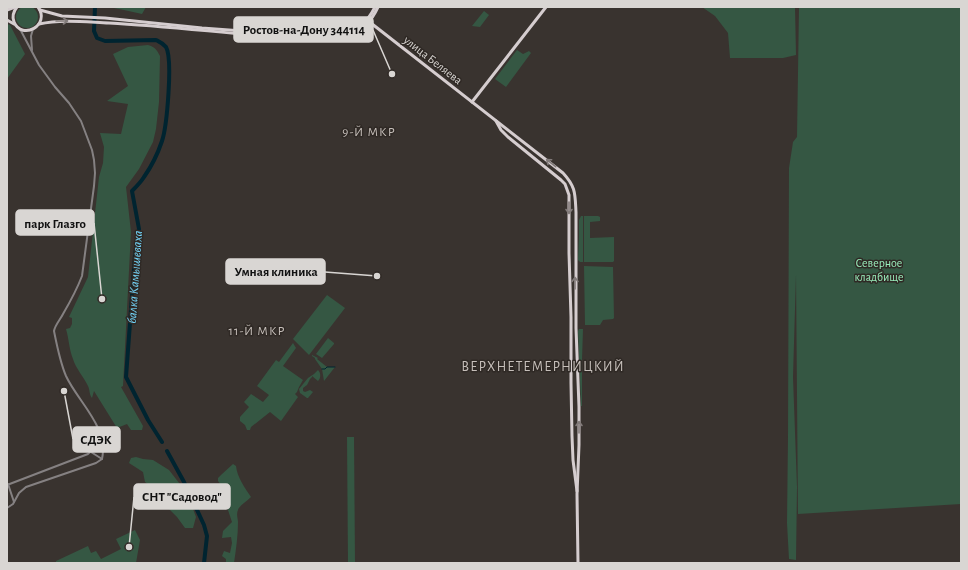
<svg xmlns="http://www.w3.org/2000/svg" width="968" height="570" font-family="'Alegreya Sans',sans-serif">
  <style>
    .green { fill: #355743 }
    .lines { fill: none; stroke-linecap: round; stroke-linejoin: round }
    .stream { stroke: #002430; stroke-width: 1 }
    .river { stroke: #002430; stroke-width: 4 }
    .minor { stroke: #858182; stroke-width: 2 }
    .major { stroke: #d5cdcf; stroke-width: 3 }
    .oneway { stroke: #827b7a }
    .labels { text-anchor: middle; stroke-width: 3; stroke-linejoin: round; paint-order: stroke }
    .street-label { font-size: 12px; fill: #d9d6d3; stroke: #2f2925 }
    .park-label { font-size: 12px; fill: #99edbb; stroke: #2f2925 }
    .neighbourhood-label { font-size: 13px; letter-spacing: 1px; fill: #c6bfba; stroke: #2f2925 }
    .water-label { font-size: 13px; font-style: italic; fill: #74d7fd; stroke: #2f2925 }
    .quarter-label { font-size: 14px; letter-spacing: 1px; fill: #c6bfba; stroke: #2f2925 }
    .leader { fill: none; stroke: #d9d6d3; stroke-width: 1.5 }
    .callout-dot { fill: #d9d6d3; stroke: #2f2925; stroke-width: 1.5 }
    .callout { fill: #d9d6d3; stroke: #d9d6d3; stroke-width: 1.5 }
    .callout-label { font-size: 13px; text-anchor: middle; font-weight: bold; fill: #111 }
  </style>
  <rect width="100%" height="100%" fill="#39332f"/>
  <!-- green -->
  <g class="green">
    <circle cx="27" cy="17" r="11"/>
    <path d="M109,7H146L142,14L124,10Z"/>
    <path d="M702,7H795L796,55L783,58H730L728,33L715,16Z"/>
    <path d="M799,7H961V504L798,514L796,275L793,377L797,487L796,560L789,559L787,523L788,437L789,168L793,142L797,137Z"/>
    <path d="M484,11L489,15L480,27L472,26Z"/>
    <path d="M7,24L10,25L25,54L7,79Z"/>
    <path d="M148,45C155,47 157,50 160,56L159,102L156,129L153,142L139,169L126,187L131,232L123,386L121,387L143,426L142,430H131L127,424L117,428L94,391L92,398C89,394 90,390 88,386C84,377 76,369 73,359C69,349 69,339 66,329L70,328L72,324V318L69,317L88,277L99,177L103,163L104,147L100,133L121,134L128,104L107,101L128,86L113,54L128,47Z"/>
    <path d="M517,50L523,54L529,51L531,53L506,87L495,79Z"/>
    <path d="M581,216H583V262H580L578,260L579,236V220Z"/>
    <path d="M584,216H598L600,217V221L590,222V238L614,237V261L613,262H584Z"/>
    <path d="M584,266L613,267L614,318L613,319L603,320L600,325H585Z"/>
    <path d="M327,295L345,308L309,355L293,339Z"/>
    <path d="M579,329H583L582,360V406H581L578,331Z"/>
    <path d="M328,338L334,343V344L322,358L316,354Z"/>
    <path d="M293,343L296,348L283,366L303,380L299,387L297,392L295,394L298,397L281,421L270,412L251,427L250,430H247L245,425L240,421V417L249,407L244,402L251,394L263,402L269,395L257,386L276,360L279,362Z"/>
    <path d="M312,356V355L318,358L317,359L327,367H335L324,381L322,369L315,359V358Z"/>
    <path d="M318,370C321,373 321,378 318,381L312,376V377L310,379L307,385L303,388V391L305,392L310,390L313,392L308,398H307L300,393L299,389L308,378L314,374Z"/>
    <path d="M347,437H354L355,563H348Z"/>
    <path d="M136,457L143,459L153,460L169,470L186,492L193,509L196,517L193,528H185L177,517L169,509L164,501L152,487L145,482L143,472L129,463L131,458Z"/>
    <path d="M233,464L236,466C237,477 245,488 251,497C248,500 238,507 238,510C236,514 238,519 238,522C238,536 236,549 234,563H226V559L222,556L224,551L230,553L232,543L231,537L222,538L223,531L232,522L224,498V489L218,481V478L221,475Z"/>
    <path d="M135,530L140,540L136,563H56V561L88,546L91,553L96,551L101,559L121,549L116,539Z"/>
  </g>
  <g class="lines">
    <!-- stream -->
    <path class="stream" d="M322,369H325L327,367H335"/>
    <!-- river -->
    <g class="river">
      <path d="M95,7L94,31L97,38L105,41L156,40C160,42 163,43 166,47C173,59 167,126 162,141C158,153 151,167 144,177C141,182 136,187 132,191L139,229L135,255L126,377L148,420L162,442"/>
      <path d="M167,451L184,482L204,525L207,536L204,563"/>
    </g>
    <!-- minor -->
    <g class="minor">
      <path d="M32,50L31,36L33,29"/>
      <path d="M91,452L102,459"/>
      <path d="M8,484L14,502"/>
      <path d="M7,485L88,454C95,449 98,440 99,432"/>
      <path d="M7,508L13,504L19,493L26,487L96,463L102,459C109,427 78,402 66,376C60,362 57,346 54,331C55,325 60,320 63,314C70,302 77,289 82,276L94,186L95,173L94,160L92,150L81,121L69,103L55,87L39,65L20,29"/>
    </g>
    <!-- major -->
    <g class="major">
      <path d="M17,7C13,12 12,17 14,22C22,41 51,25 38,7"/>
      <path d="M7,10L15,7"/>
      <path d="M40,10L62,16L105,18L202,28L336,38C355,33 366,25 375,7"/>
      <path d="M7,20L14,24"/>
      <path d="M367,20L563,173C576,187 575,194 576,212V328L579,407V445L577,494L578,563"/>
      <path d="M39,24C62,19 86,22 109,23C166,26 223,33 279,37C297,38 330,43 346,38C361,34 372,20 378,7"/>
      <path d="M472,102L546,7"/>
      <path d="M496,121L501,130L508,137L561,180L565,184L569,195V253L571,317V383L572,436L573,460L577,491"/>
    </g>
  </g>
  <!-- one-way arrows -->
  <defs><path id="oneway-shaft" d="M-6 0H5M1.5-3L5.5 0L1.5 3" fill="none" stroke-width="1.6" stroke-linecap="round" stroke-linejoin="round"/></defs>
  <g class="oneway">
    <use href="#oneway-shaft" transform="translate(62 21)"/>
    <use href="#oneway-shaft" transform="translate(551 163) rotate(-142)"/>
    <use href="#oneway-shaft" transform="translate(569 208) rotate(90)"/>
    <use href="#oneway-shaft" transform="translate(575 283) rotate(-90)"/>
    <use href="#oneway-shaft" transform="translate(579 427) rotate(-90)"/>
  </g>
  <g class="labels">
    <!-- street labels -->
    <g class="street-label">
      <text transform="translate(433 60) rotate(38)" y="4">улица Беляева</text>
    </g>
    <!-- park labels -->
    <g class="park-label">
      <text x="879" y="267">Северное<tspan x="879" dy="14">кладбище</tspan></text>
    </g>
    <!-- neighbourhood labels -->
    <g class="neighbourhood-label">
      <text x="369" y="136">9-Й МКР</text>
      <text x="257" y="335">11-Й МКР</text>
    </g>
    <!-- water labels -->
    <g class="water-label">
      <text transform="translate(134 277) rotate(-86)" y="5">балка Камышеваха</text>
    </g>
    <!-- quarter labels -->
    <g class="quarter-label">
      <text x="543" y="371">ВЕРХНЕТЕМЕРНИЦКИЙ</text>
    </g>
  </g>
  <!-- callouts -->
  <path class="leader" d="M392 74L373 30M102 299L94 223M377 276L325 272M64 391L73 439M129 547L134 497"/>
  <g class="callout-dot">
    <circle cx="392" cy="74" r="4"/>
    <circle cx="102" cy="299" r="4"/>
    <circle cx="377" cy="276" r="4"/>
    <circle cx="64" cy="391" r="4"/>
    <circle cx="129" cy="547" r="4"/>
  </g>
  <g class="callout">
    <rect x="234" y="17" width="139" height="25" rx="4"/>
    <rect x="16" y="210" width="78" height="25" rx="4"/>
    <rect x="226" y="259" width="99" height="25" rx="4"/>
    <rect x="73" y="427" width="47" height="25" rx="4"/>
    <rect x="134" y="484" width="96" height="25" rx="4"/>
  </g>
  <g class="callout-label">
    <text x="304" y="34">Ростов-на-Дону 344114</text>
    <text x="55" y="228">парк Глазго</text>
    <text x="276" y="276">Умная клиника</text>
    <text x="96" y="444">СДЭК</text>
    <text x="182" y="501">СНТ "Садовод"</text>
  </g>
  <!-- border -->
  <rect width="968" height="570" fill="none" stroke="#d9d6d3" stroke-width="16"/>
</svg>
